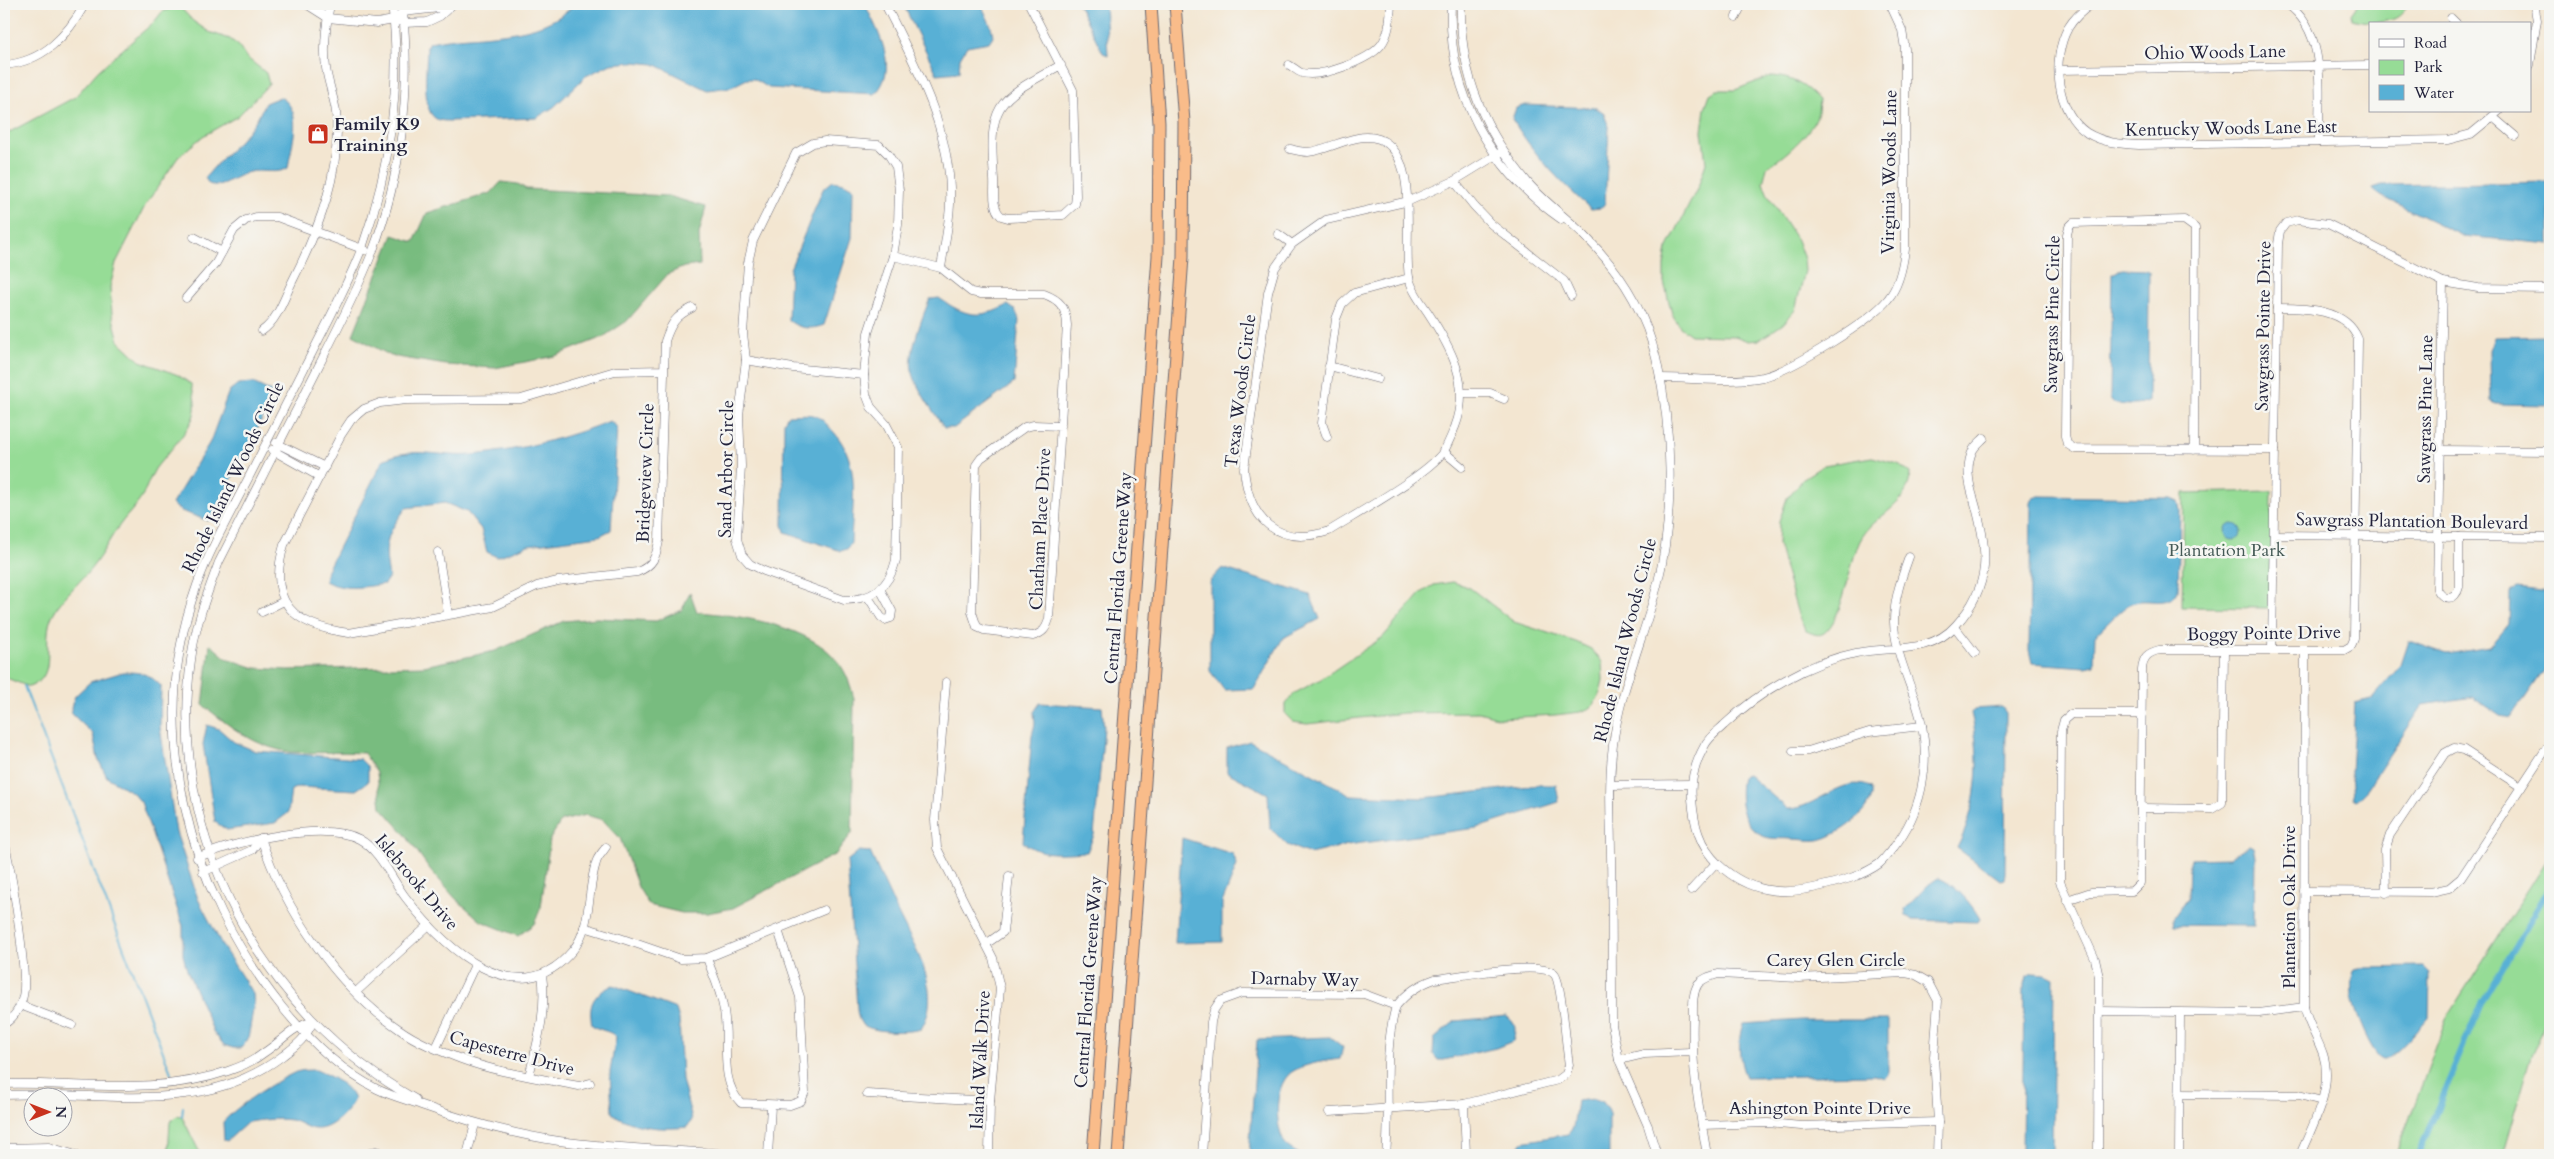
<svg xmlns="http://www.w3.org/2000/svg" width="2554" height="1159" font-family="Cardo,serif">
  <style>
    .green { fill: #96dc96; stroke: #5c7f68 }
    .forest { fill: #78bc7f; stroke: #4d6f5d }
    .water { fill: #58b0d5; stroke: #3d6988 }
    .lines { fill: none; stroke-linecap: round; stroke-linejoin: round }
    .stream { stroke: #58b0d5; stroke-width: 2 }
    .canal { stroke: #58b0d5; stroke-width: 6 }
    .minor-casing { stroke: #6b6770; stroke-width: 9 }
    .highway-casing { stroke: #6b6770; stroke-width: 13 }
    .minor { stroke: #fff; stroke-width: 8 }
    .highway { stroke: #f9bc8a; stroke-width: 11 }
    .labels { text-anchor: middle; stroke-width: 5; stroke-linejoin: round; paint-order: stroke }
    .street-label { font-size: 18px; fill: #22223b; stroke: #f6f6f2 }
    .poi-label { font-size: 18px; font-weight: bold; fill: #22223b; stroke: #f6f6f2; text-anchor: start }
    .park-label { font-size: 18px; fill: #455a56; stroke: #f6f6f2 }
  </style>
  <rect width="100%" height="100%" fill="#f6f6f2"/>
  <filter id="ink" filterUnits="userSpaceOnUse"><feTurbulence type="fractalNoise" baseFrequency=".02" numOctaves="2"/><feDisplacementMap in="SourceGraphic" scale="10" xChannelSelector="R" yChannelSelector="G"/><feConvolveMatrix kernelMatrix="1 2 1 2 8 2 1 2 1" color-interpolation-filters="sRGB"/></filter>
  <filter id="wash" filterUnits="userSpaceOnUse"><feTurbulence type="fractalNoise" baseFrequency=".0096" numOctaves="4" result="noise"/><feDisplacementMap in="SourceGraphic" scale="20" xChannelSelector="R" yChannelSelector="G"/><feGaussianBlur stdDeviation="1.12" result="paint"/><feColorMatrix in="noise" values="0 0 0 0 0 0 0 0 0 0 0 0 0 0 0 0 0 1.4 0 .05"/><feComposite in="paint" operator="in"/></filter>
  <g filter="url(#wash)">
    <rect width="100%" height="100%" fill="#f3e6d1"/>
    <!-- green -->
    <g class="green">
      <path d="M2358,4H2407C2401,26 2371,24 2352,19L2351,14Z"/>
      <path d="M178,5L193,21L209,32L230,39L239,46L246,57L266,73L269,84L238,116L203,136L179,156L146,204L116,263L110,287L112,314L119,341L140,361L178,375L191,384C193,391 196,402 195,410C193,428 166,454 155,469C149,479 146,490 140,500C134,509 125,517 119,526C110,538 105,550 96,562C83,581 64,594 53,614C39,640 61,676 29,687L4,677V135L75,97L98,71L154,22L162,12Z"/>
      <path d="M1771,76C1792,77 1805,85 1819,100C1818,105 1819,111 1817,116C1810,134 1783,158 1767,167L1763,183L1768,195L1797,240L1804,259L1805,271L1795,310L1783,324L1759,340L1748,341L1735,336L1691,335L1680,327L1672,314L1664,282V265L1667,249L1698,187L1706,163L1702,131L1705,108L1710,94L1717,90H1735Z"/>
      <path d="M1872,457L1898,464L1910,473C1910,510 1868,514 1857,548C1849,568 1842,620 1824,633C1818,637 1812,633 1806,631L1799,618L1778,544L1779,522L1787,498L1805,477L1824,465Z"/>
      <path d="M2272,491L2271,608L2182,607L2184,493Z"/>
      <path d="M1453,582L1470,588L1514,622L1576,642L1591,649L1602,662L1603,680L1599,696L1592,707L1581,712L1555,715L1500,718L1479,712L1404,713L1307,724L1293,722L1285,714V704L1295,693L1321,679L1383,637L1421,593L1434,585Z"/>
      <path d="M2550,855V1014L2531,1055L2502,1155H2396L2447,1017Z"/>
      <path d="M177,1116L182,1117L201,1155H168L170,1122Z"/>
    </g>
    <!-- forest -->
    <g class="forest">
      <path d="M501,182L518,184L526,189L668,196L706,207L699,234L700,265L684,267L668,274L627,321L603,337L555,356L495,368L446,365L391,356L353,335L393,235L414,242L427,213L491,193Z"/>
      <path d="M690,592L697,612C740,615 812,626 839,663C847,674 851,686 854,699L852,833L836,854L733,908L707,913H682L649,905L638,887L620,838L603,820L586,815L561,821L550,839L541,907L534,924L518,936L481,921L455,898L429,868L404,833L381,807L377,773L364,753C339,751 314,754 290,752C255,747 229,726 203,705L210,644L226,658L255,668L288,670L424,666L495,651L564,621L597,618L656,621L682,610Z"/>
    </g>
    <!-- water -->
    <g class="water">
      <path d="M575,4H865C878,32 900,68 875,94L769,88L754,79H747L731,87L707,90L654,64L633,62L611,64L586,76L554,107L536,118L450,121C445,121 439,121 435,118C421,109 427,63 427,47L430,42C477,32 538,42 575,4Z"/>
      <path d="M903,4H981L991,26L993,36L989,42L967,46L960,58L959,72L937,74Z"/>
      <path d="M1078,4H1105L1108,55L1103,53Z"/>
      <path d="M280,97C305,110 291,146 288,168C278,175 261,169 249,172C237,175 221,189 209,184L205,178C226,151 251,136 265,103Z"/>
      <path d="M1525,105L1596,108L1603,112L1609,127L1605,203L1601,208L1591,209C1561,184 1532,152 1512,119L1516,108Z"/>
      <path d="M833,181L844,183L853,188L852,238L824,325C811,330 799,329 788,320L790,269L823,189Z"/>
      <path d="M2550,182V244L2463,236L2377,194L2373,188L2382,185Z"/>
      <path d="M2122,269L2146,270L2149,272L2148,401C2142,407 2122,405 2113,403L2110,399L2112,274Z"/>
      <path d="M939,298C965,316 979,320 1008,305L1015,310L1019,319L1014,383L954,428H944C933,410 917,391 912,370C908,355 923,314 930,299Z"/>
      <path d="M2550,336V405L2496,404L2491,402L2490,350L2494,337Z"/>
      <path d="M253,383L272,392L274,396L212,517L209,521L181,511L172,504L210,442L229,391L238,384Z"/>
      <path d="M788,415C797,415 808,413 816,416C823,419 828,426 833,431C862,463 852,503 851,543L847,549L841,551L785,532L783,525L784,422Z"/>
      <path d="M610,421L617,427L611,530L599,536L528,545L497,557L487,552L481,529L467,512L445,503L406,508C386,535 383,544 389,577L384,584C364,587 344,591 325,581L327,570L383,460C414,445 441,458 473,455C521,450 566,438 610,421Z"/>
      <path d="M2039,496L2171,498L2178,501L2180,510L2178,590C2169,610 2148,596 2132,603C2121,608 2105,627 2095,635L2094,665L2085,667L2032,663L2029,650L2031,503L2033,498Z"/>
      <circle cx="2233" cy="532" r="8"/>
      <path d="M1222,568L1310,595L1320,619L1283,638L1254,689L1224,690L1210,671V581Z"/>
      <path d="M2517,589L2550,593V662L2511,718L2500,716L2472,697L2423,705L2367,789L2356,800L2353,798L2351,773L2355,703L2371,699L2401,665L2409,641L2447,654L2490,647L2509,624L2510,592Z"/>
      <path d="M123,672C140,672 149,673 161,686L160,727L176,832L198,899L223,947L253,994L254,1004L248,1039L241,1048H233L224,1045L214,1033L187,970L183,955V926L141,802L133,793L107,777L98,759L93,734L72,714L71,707L75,696L90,682Z"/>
      <path d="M1040,703L1102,707L1104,728L1094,835L1087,852C1064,853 1041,857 1023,842L1032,735L1035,724L1034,712Z"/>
      <path d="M2002,707L2006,713L2005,873L2004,879L2000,880L1957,848C1978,808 1982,757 1971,713L1974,709Z"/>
      <path d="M207,725L219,729L234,742L255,751L360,759L368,767V782L356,790L298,787L291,790L288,813L275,823L227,830L215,822L203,744Z"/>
      <path d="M1250,741L1351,795L1423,798L1539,785H1556L1559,802L1477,828L1347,845L1310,854L1287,845L1270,828L1268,794L1227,772V748Z"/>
      <path d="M1747,774L1788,809C1816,809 1842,774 1870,787C1879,808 1837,837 1818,840C1810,841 1800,839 1791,839C1782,838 1769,840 1761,835C1740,822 1738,798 1742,776Z"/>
      <path d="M1182,838L1233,854L1237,865L1222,903V942L1175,943Z"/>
      <path d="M2249,845L2253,847L2255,856L2254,926L2174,925L2173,918L2188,897L2189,863L2191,859L2229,858Z"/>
      <path d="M859,851L870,852C879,871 887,890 896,909C912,944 945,990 921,1029C908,1033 870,1033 861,1023C858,1019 857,1012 857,1008L847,861Z"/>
      <path d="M1938,878C1954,883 1972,904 1980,919L1978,922L1912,920L1906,915L1905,909L1928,885Z"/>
      <path d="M2424,967L2430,973L2429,1017C2421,1025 2394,1059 2384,1059C2373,1060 2353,1007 2352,996C2351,987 2351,977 2355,969L2359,968Z"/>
      <path d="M2032,973L2046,974L2054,978L2052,1155H2022L2024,984L2026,977Z"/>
      <path d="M613,985L676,1009L679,1019L682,1079L692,1120L687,1127C663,1130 632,1128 612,1113L610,1072L616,1037C610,1030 599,1031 592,1025C588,1003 593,995 613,985Z"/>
      <path d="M1506,1016C1517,1023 1516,1030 1513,1041L1496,1048L1444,1060H1438L1433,1054L1434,1039L1455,1021Z"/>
      <path d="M1802,1020H1888V1074L1885,1078L1874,1075L1746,1077C1739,1063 1737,1039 1743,1024Z"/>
      <path d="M1330,1037L1343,1047L1340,1059C1325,1061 1309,1063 1295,1070C1273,1081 1274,1125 1285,1144C1288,1148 1296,1152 1301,1155H1249L1257,1040Z"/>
      <path d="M316,1070C330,1076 348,1084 354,1099C349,1111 331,1130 316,1129C307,1129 300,1122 291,1120C276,1118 262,1120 248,1122L227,1141L224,1140L223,1122C239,1104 274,1082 296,1072C302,1070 310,1070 316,1070Z"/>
      <path d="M1594,1099L1603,1102L1609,1111V1155H1514L1522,1142L1568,1134L1573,1128L1577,1101Z"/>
    </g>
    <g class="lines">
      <!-- stream -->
      <g class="stream">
        <path d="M24,686L171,1073"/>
        <path d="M182,1117L183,1107"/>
      </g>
      <!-- canal -->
      <path class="canal" d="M2418,1155L2482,1001L2550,887"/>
    </g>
  </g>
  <g filter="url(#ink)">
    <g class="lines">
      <!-- minor casing -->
      <g class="minor-casing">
        <g id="minor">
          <path d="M306,4L328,18L377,23L394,20L404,23L427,22L440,16L453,4"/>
          <path d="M392,4C402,84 390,169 363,245C350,279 333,312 316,345C295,387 273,429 252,471C233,509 211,546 197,585C145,729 188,891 282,1007C308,1039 339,1070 377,1089C391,1096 407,1100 421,1105C466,1121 511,1134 559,1141C618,1149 680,1150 740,1155"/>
          <path d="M402,4C412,88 402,174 372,253C353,301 328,347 305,393C276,449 248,505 219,562C207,594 195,625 191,660C167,836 261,1013 415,1099"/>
          <path d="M885,4C916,67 953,132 950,204C949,226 944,247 941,268"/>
          <path d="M1029,4L1073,90L1076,196L1075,204L1063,215L1008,218L1001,216C991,207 995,190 994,179C988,102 997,100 1061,65"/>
          <path d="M1451,4C1447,91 1490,170 1561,219"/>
          <path d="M1461,4C1459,72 1485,133 1529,184C1546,203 1567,218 1585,236C1619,270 1645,310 1656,358C1673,429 1675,516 1657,586C1643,640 1620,690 1613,745C1608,781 1611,819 1611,855C1612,912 1612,968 1612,1025L1619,1060L1648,1126L1657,1155"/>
          <path d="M1819,4H1820"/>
          <path d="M2092,4C2083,10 2074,18 2068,28C2051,59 2056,112 2087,133C2104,143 2120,144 2139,145L2448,140L2471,134L2499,111"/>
          <path d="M2287,4C2329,33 2318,97 2319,142"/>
          <path d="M399,15L403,12L439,8L443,4"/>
          <path d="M1736,17L1742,4"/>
          <path d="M2451,18L2457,24"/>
          <path d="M4,65C43,62 67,36 85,4"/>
          <path d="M1289,65C1293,67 1298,72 1302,73C1322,78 1369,60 1381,45C1390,33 1390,18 1391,4"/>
          <path d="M2530,65L2537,20L2534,4"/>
          <path d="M2059,70L2370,65"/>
          <path d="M2493,117L2515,136"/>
          <path d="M825,141L879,145L888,154L896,167L899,190L898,225L893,256L868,333L864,375L866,394L871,407L886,424L898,447L896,560C889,588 872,600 844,600L764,571L750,564L742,555L737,539L741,466L739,415L746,360L743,333L748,263L753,241L796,153L813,143Z"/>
          <path d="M1290,149C1295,150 1302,152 1308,152C1330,150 1356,131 1379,139C1421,154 1403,244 1409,277C1411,289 1420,301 1427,311C1450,346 1472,384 1455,427C1452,434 1448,444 1444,451C1427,475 1356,514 1329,531C1276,548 1249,519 1244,469L1268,293L1275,268L1292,244L1326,220L1409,201L1454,181L1503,151"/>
          <path d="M1454,181L1474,206L1491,224L1564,281L1571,296"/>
          <path d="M1278,234L1292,244"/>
          <path d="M194,237L222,252"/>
          <path d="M893,256L941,268L971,292L981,294H1044C1060,300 1066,307 1067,325L1049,619C1046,629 1043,633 1033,636L984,630L977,627L972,612L976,465L981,458L1025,427L1034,425L1061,426"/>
          <path d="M2443,282L2437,589C2443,601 2456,601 2459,587V537"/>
          <path d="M186,298L216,263L234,230L246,220L256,217H277L365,250"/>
          <path d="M262,331C278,320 285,296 293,280C319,229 342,170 336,112C334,97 328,83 326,68C323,46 326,25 330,4"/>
          <path d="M746,360L793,368L864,375"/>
          <path d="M1329,366L1378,379"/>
          <path d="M664,370L615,371L521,399L406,400L380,403L364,409L351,420L341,435L284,545C267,603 294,626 349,633L493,607L537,586L558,581L637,572C653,566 656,557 659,541L665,341C671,323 676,316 692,308"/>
          <path d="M1660,378C1693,378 1731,383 1763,377C1790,371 1871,321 1888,299C1899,286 1903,266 1905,249V49L1902,30L1890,4"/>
          <path d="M1462,393H1490L1504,399"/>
          <path d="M1327,437L1322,423L1336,319L1342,304L1354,293L1409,278"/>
          <path d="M276,443L325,467"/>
          <path d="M272,450L320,477"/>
          <path d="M2194,450L2195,228L2184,220L2073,223L2069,227L2067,234L2065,436L2067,444L2075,449L2275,450"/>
          <path d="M2439,450L2550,451"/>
          <path d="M1443,451L1462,467"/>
          <path d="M2274,535L2550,538"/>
          <path d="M438,552L448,614"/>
          <path d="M1909,557C1901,579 1894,599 1894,622C1895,658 1915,690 1922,725C1930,768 1921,813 1894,847C1889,852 1885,859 1879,864C1862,876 1842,881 1822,886C1782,896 1749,893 1718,864C1699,846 1694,824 1692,799C1690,781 1696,761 1705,745C1709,737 1718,731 1724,725C1760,691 1807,663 1856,653C1890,646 1930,655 1956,625C1993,584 1988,549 1974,500C1969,484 1965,466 1973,450C1975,446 1980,442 1984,438"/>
          <path d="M868,597L881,617L885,620L891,618L892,611L880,589"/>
          <path d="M262,612L284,601"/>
          <path d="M1955,627L1975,653"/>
          <path d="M2272,650L2278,244L2280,231L2286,223L2298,220L2328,224L2443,282L2478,288L2550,289"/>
          <path d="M946,682L935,820L937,848L993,958L1000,988L990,1101L989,1155"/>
          <path d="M1793,751H1808L1869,732L1922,726"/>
          <path d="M1611,785L1691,784"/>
          <path d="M2142,808L2212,809L2222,803L2224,650"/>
          <path d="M261,838C283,907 338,989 399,1029C417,1042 440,1051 461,1059C498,1073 540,1078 579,1086L590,1083"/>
          <path d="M4,840C12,875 17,908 21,943C22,958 25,974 24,989C23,1003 16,1017 4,1024"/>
          <path d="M197,858C233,841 324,821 359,839C380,850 392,880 406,898C443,946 517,1018 573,950C592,927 587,890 596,863C597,857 603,852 606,847"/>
          <path d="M203,872L252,850L261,838"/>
          <path d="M1691,890L1716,863"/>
          <path d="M2304,891L2431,892L2449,888L2461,878L2550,743"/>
          <path d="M2386,893L2385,850L2390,835L2445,753L2454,748L2464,750L2521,787"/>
          <path d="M2067,900L2091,892L2132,891L2140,883L2142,670C2143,657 2147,653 2159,650H2344L2351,646L2354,639L2358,339C2346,308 2305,308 2277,308"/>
          <path d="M584,927L620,938L681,959L707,958L824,910"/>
          <path d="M986,944L1003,932L1009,876"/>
          <path d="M707,958C712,973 720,989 723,1006C731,1037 717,1079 741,1103L790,1105L801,1101L805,1092L800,997L778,930"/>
          <path d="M356,992L429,925"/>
          <path d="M20,1005L72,1025"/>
          <path d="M2100,1011L2259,1013L2304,1007"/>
          <path d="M436,1048L475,965"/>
          <path d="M1619,1060L1644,1054L1691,1052"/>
          <path d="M529,1076C538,1040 547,1011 542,974"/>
          <path d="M4,1084C78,1082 156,1096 228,1071C240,1067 255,1060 265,1052C283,1040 291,1028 313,1021"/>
          <path d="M867,1094L990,1101"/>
          <path d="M2179,1094L2299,1095L2322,1101"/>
          <path d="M4,1095C97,1090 199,1118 281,1057C297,1045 305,1040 313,1021"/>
          <path d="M1464,1104L1466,1155"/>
          <path d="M1329,1112L1464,1104L1558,1080L1566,1074L1569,1065C1566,1047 1562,985 1555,975C1544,959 1455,977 1435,979C1418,985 1408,992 1396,1006"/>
          <path d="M1702,1125L1768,1123L1801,1126L1938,1122"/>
          <path d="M4,1148L49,1147L76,1155"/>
          <path d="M365,1155L376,1151L391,1155"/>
          <path d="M467,1155L475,1124"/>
          <path d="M768,1155L771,1106"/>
          <path d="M1202,1155L1211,1022L1214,1010L1220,1001L1242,993L1364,994L1396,1006C1382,1055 1391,1105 1386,1155"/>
          <path d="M1707,1155C1699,1108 1691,1067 1693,1018C1693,1007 1692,994 1698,984C1703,978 1711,976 1718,974L1799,978L1905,973L1916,975L1928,982L1938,1001L1934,1057L1938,1122L1937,1155"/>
          <path d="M2098,1155L2099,977L2095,959L2060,882L2061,731L2064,720L2071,714H2142"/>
          <path d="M2179,1155L2180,1013"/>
          <path d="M2300,1155C2313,1124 2334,1088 2323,1054C2317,1037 2308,1024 2304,1007L2305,650"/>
        </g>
      </g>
      <!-- highway casing -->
      <g class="highway-casing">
        <g id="highway">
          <path d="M1093,1155L1158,256L1159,123L1151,4"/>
          <path d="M1118,1155L1183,257L1184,122L1175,4"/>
        </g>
      </g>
      <!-- minor -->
      <use href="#minor" class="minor"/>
      <!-- highway -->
      <use href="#highway" class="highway"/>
    </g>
  </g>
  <!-- icons -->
  <defs>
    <g id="shop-square" transform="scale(1.125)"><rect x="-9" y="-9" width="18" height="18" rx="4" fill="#c8321e" stroke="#f6f6f2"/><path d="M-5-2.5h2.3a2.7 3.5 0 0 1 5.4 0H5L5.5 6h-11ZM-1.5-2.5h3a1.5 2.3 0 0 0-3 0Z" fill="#fff"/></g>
  </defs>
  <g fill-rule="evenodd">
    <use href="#shop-square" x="318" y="134"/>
  </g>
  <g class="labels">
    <!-- street labels -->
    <g class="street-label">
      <text transform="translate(2215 52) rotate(-1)" y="6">Ohio Woods Lane</text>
      <text transform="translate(2231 128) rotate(-1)" y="6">Kentucky Woods Lane East</text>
      <text transform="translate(1889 172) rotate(-89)" y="6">Virginia Woods Lane</text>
      <text transform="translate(2052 314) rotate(-89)" y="6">Sawgrass Pine Circle</text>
      <text transform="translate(2263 326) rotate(-89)" y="6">Sawgrass Pointe Drive</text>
      <text transform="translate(1240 391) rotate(-83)" y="6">Texas Woods Circle</text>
      <text transform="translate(2425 409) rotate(-89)" y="6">Sawgrass Pine Lane</text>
      <text transform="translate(726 469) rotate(-89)" y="6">Sand Arbor Circle</text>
      <text transform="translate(645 473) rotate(-88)" y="6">Bridgeview Circle</text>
      <text transform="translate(233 477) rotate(-64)" y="6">Rhode Island Woods Circle</text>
      <text transform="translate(2412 521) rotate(1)" y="6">Sawgrass Plantation Boulevard</text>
      <text transform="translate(1040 529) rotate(-87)" y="6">Chatham Place Drive</text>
      <text transform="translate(1118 578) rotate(-86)" y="6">Central Florida GreeneWay</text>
      <text transform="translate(2264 633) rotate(-1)" y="6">Boggy Pointe Drive</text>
      <text transform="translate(1625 640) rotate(-76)" y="6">Rhode Island Woods Circle</text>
      <text transform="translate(417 882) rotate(50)" y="6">Islebrook Drive</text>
      <text transform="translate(2289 907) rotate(-90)" y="6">Plantation Oak Drive</text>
      <text x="1836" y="966">Carey Glen Circle</text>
      <text transform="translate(1305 979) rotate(1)" y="6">Darnaby Way</text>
      <text transform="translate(1088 982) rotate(-86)" y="6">Central Florida GreeneWay</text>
      <text transform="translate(512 1053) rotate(15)" y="6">Capesterre Drive</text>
      <text transform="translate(980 1060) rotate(-87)" y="6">Island Walk Drive</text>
      <text x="1820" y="1114">Ashington Pointe Drive</text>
    </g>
    <!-- poi labels -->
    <g class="poi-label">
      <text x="334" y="130">Family K9<tspan x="334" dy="21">Training</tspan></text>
    </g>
    <!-- park labels -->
    <g class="park-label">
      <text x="2227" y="556">Plantation Park</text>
    </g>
  </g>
  <!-- margin -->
  <rect width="2554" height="1159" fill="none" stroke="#f6f6f2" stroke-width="20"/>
  <!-- legend -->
  <rect x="2369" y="22" width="162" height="90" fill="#f6f6f2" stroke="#a1a1a9"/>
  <rect x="2379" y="39" width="25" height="8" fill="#ffffff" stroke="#a1a1a9"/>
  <text x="2414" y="48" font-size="15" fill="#22223b">Road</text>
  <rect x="2379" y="60" width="25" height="15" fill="#96dc96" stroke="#a1a1a9"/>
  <text x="2414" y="72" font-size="15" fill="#22223b">Park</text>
  <rect x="2379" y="85" width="25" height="15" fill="#58b0d5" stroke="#a1a1a9"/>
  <text x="2414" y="98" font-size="15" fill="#22223b">Water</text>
  <!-- north arrow -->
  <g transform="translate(48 1112) rotate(90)"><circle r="24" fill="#f6f6f2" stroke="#a1a1a9"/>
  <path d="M0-4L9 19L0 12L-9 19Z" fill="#c8321e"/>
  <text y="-8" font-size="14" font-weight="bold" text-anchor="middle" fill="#22223b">N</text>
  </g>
</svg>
